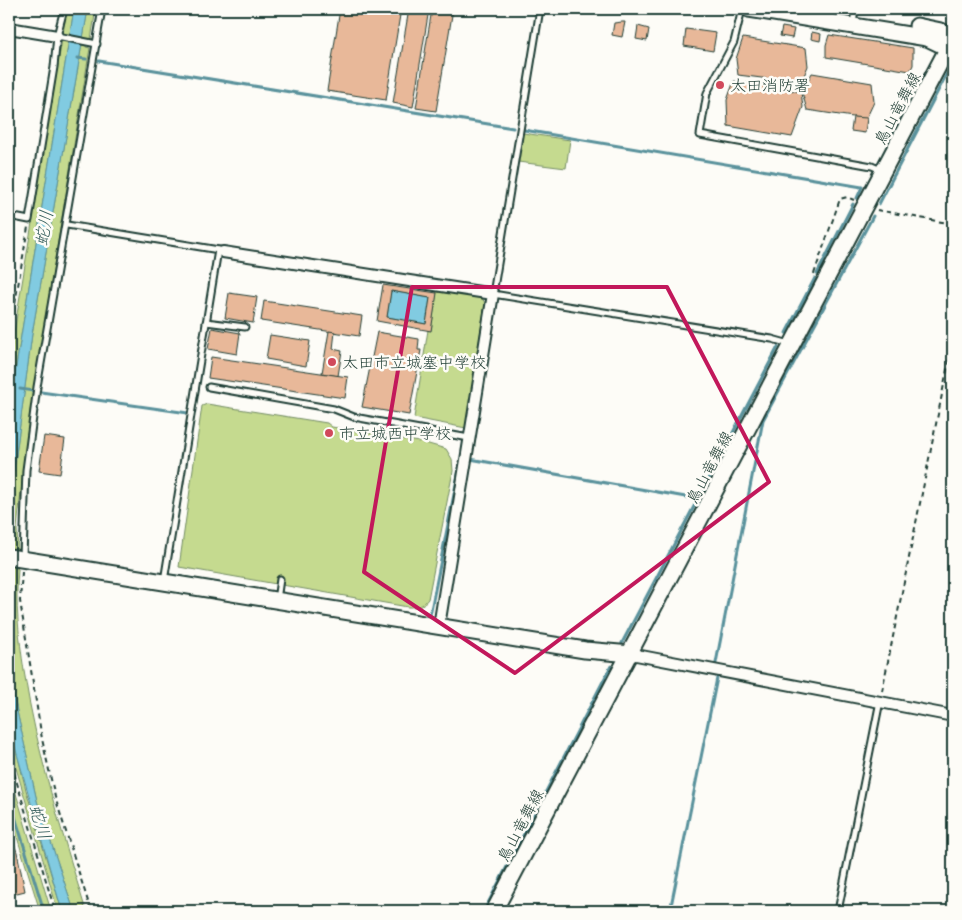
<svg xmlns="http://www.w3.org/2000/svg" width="962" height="920" font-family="'Indie Flower','Klee One',sans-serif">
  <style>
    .green { fill: #c5da8f; stroke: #728c62 }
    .water { fill: #81cbe1; stroke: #5a929c }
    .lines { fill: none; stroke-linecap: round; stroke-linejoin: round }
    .stream { stroke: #5a929c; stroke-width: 3 }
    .building { fill: #e8b899; stroke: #1f3d34; fill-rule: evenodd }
    .lane-casing { stroke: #1f3d34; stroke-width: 9 }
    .street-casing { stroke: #1f3d34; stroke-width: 14 }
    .secondary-casing { stroke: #1f3d34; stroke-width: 19 }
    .path { stroke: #1f3d34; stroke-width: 2; stroke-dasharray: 5 4; stroke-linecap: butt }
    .lane { stroke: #fdfcf7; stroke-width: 5 }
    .street { stroke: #fdfcf7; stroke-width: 10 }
    .secondary { stroke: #fdfcf7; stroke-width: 15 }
    .marked { fill: none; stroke: #c2185b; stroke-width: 4; stroke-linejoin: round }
    .poi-dot { fill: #d1495b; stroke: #fdfcf7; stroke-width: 2 }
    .labels { text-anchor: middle; stroke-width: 5; stroke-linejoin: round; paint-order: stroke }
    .poi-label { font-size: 16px; fill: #1f3d34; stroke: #fdfcf7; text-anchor: start }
    .street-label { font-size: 16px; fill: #1f3d34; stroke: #fdfcf7 }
    .water-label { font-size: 18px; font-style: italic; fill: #38605f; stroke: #fdfcf7 }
  </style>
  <rect width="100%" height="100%" fill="#fdfcf7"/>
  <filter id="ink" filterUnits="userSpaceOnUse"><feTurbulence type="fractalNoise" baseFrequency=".02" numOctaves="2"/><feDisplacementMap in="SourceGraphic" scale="10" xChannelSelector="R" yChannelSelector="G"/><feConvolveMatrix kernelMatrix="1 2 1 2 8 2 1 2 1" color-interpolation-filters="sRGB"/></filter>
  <g filter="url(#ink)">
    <!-- green -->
    <g class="green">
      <path d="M67,9H74L9,410V363Z"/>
      <path d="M88,9H96L91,39H88L86,47L90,48L30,411L17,528L18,552H15V567L18,569C15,604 19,637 24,671C37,754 62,832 86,911H74L37,801L16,707L9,666V507L32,334Z"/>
      <path d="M523,133L570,140L566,168L518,162Z"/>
      <path d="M437,291L482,298L485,303L466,428L414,418L428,330H431Z"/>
      <path d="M207,404L327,423L332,427L425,443L446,449L452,459L453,471L428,599C422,607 417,607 408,607L179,567L202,406Z"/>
      <path d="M9,720L26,790L62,911H58L9,744Z"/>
      <path d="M9,770L51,911H40L9,811Z"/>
    </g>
    <!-- water -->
    <g class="water">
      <path d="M74,9H88L32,334L9,507V410Z"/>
      <path d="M391,291L430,298L426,324L387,317Z"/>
      <path d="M9,666L16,707L37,801L74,911H62L11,733L9,720Z"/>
    </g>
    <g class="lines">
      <!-- stream -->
      <g class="stream">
        <path d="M77,58L86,59"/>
        <path d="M99,61L513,128"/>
        <path d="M524,130L862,187L857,198"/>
        <path d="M879,204L953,62"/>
        <path d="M817,274L853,204"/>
        <path d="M786,333L815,278"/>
        <path d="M20,389L188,413"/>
        <path d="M470,459L697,499"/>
        <path d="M175,576L253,589"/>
        <path d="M426,618L430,615L460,464"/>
        <path d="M622,643L778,347"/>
        <path d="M716,663L763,420L873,216"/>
        <path d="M9,797L44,911"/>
        <path d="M484,911L611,666"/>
        <path d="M670,911L717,678"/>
      </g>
    </g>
    <!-- building -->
    <g class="building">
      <path d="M340,9H401L386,100L327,91Z"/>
      <path d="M409,9H429L413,107L393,103Z"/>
      <path d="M432,9H453L436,111L416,108Z"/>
      <path d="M622,22H625L622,37L612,35L614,23Z"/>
      <path d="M638,26L649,29L647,41L636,39Z"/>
      <path d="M782,27L794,29L792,38L780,36Z"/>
      <path d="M686,29L716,33L713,51L684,46Z"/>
      <path d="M812,32L821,34L820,41L811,39Z"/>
      <path d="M829,35L913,48V65L910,71L826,57V45Z"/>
      <path d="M743,38L806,48L808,66L801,83L738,75L736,59Z"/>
      <path d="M812,73L872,83L874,102L866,119L807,110L802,92Z"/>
      <path d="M734,81L801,92L803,107L792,137L728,126L727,100Z"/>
      <path d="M853,117L867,118L865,133L851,131Z"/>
      <path d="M383,285L437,293L431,331L377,321ZM391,291L430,298L426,324L387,317Z"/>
      <path d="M229,293L257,297L253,323L225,318Z"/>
      <path d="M264,301L362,316L359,336L261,321Z"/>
      <path d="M212,328L240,333L237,354L208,349Z"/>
      <path d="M329,331L335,332L333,349L342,351L338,376L322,373Z"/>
      <path d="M377,332L419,339L418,350H421L409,415L362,407Z"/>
      <path d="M270,335L310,341L306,366L266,359Z"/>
      <path d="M211,357L348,377L345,398L208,378Z"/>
      <path d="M44,436L65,439L60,474L39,471Z"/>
      <path d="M9,830L17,852L25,891L9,895Z"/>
    </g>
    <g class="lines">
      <!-- lane casing -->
      <g class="lane-casing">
        <g id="lane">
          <path d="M540,9L493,294L772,339L790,344"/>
          <path d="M742,9L734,42L707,93L700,135L872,166L881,170"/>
          <path d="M853,25L855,9"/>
          <path d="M57,36L97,44"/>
          <path d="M9,216L29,220L54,67L57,36L64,9"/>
          <path d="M67,225L219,250"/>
          <path d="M206,322L245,327"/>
          <path d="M209,387L334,409L354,417L469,438"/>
          <path d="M23,557L26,470L37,387L102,9"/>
          <path d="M164,581L218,250"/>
          <path d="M277,600L280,579"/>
          <path d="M838,911L880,701"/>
        </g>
      </g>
      <!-- street casing -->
      <g class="street-casing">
        <g id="street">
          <path d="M9,28L57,36"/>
          <path d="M223,252L493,294L439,626"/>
          <path d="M631,654L953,716"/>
        </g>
      </g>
      <!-- secondary casing -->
      <g class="secondary-casing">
        <g id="secondary">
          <path d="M749,9L927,38L948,48"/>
          <path d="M917,26L941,31L953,37"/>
          <path d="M9,557L585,650L631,654"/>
          <path d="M494,911L953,38"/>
        </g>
      </g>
      <!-- path -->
      <g class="path">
        <path d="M877,210L953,224"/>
        <path d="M814,274L840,199L847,197L854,200"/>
        <path d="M9,339L28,227"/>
        <path d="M22,572L20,601L42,739L55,797L91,911"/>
        <path d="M882,691L953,340"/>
        <path d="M9,756L55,911"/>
      </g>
      <!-- lane -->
      <use href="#lane" class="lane"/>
      <!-- street -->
      <use href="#street" class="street"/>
      <!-- secondary -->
      <use href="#secondary" class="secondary"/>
    </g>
  </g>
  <!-- marked area -->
  <path class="marked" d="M412,287H667L769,482L515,673L364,572Z"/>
  <!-- markers -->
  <g class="poi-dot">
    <circle cx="720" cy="85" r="5"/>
    <circle cx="332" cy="362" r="5"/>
    <circle cx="329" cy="433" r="5"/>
  </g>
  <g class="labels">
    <!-- poi labels -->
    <g class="poi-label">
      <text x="730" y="91">太田消防署</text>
      <text x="342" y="368">太田市立城塞中学校</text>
      <text x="339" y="439">市立城西中学校</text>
    </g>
    <!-- street labels -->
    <g class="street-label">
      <text transform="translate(897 108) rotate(-62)" y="6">鳥山竜舞線</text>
      <text transform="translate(709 467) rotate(-62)" y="6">鳥山竜舞線</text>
      <text transform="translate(520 825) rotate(-62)" y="6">鳥山竜舞線</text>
    </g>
    <!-- water labels -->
    <g class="water-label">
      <text transform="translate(44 228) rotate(-81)" y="6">蛇川</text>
      <text transform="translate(40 822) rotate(73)" y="6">蛇川</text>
    </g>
  </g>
  <!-- margin -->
  <rect width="962" height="920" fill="none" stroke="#fdfcf7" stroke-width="30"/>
  <rect x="15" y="15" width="932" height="890" fill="none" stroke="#1f3d34" stroke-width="2" filter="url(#ink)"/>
</svg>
